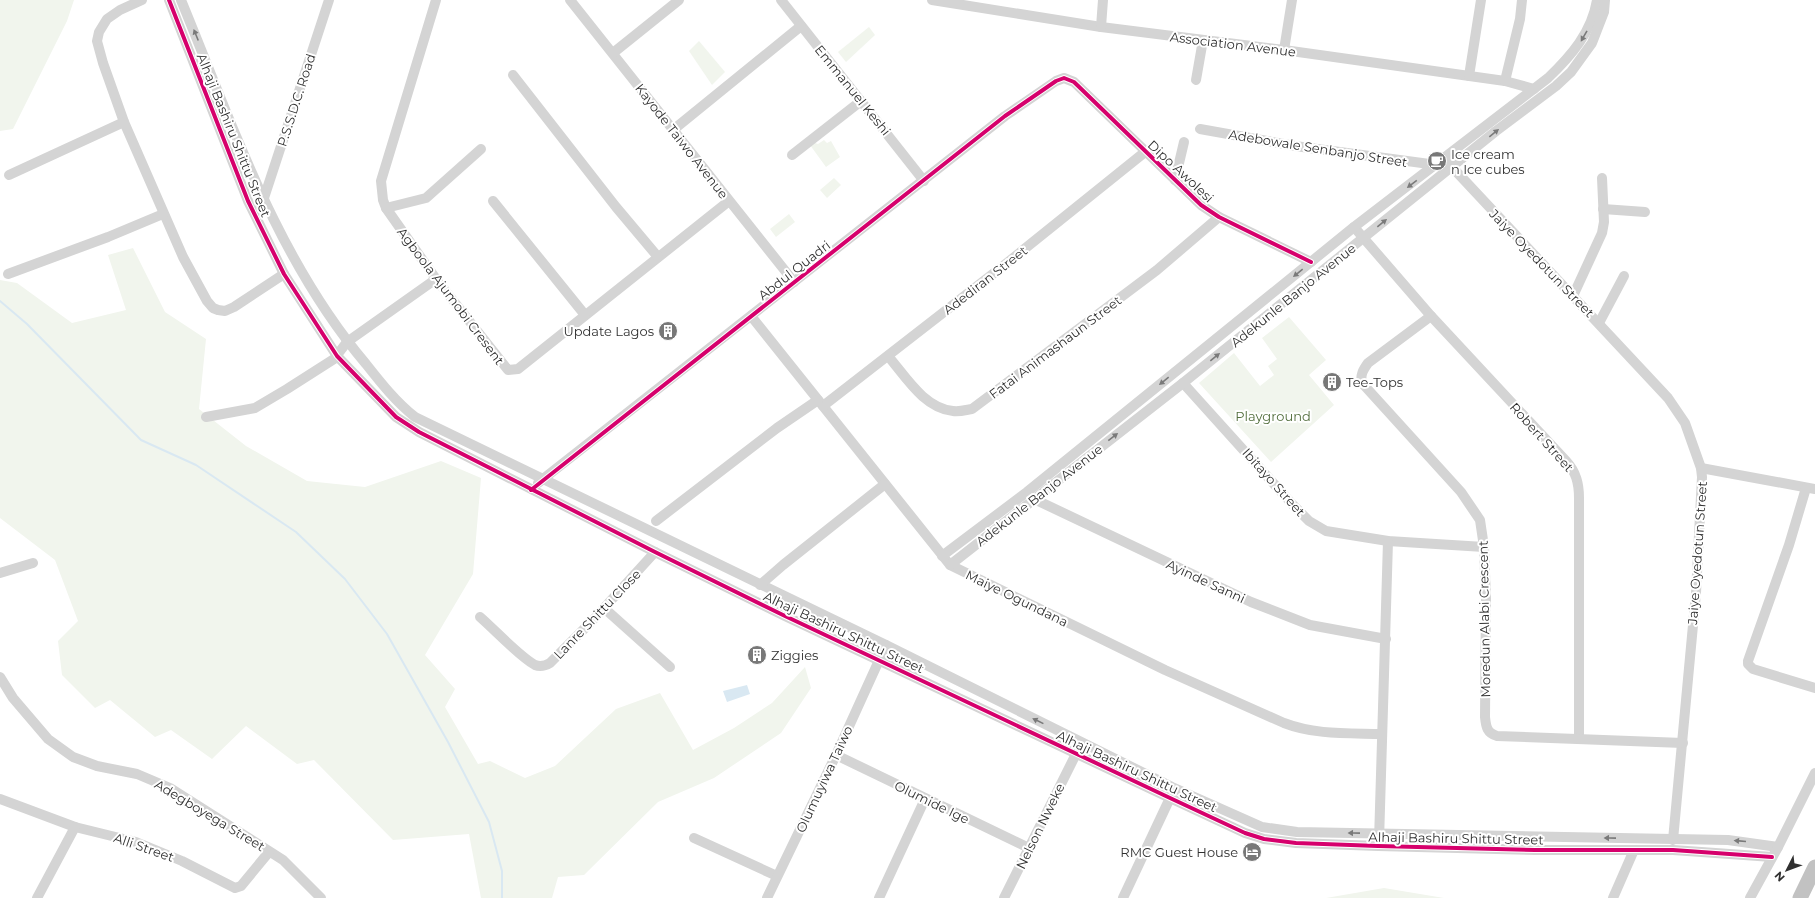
<svg xmlns="http://www.w3.org/2000/svg" width="1815" height="898" font-family="Montserrat,sans-serif">
  <style>
    .green { fill: #f1f5ed }
    .water { fill: #d9e8f2 }
    .lines { fill: none; stroke-linecap: round; stroke-linejoin: round }
    .stream { stroke: #d9e8f2; stroke-width: 2 }
    .minor { stroke: #d4d4d4; stroke-width: 10 }
    .highway { stroke: #c2c2c2; stroke-width: 15 }
    .cycleway-casing { stroke: #fff; stroke-width: 6 }
    .cycleway { stroke: #d6006c; stroke-width: 4 }
    .oneway { fill: #7a7a7a }
    .labels { text-anchor: middle; stroke-width: 4; stroke-linejoin: round; paint-order: stroke }
    .street-label { font-size: 13px; fill: #303030; stroke: #fff }
    .poi-label { font-size: 13px; fill: #303030; stroke: #fff; text-anchor: start }
    .park-label { font-size: 13px; fill: #516d3b; stroke: #fff }
  </style>
  <rect width="100%" height="100%" fill="#fff"/>
  <!-- green -->
  <g class="green">
    <path d="M0,0H74L67,21L13,129L0,131Z"/>
    <path d="M869,27L875,35L846,62L838,52Z"/>
    <path d="M699,41L725,72L712,85L689,51Z"/>
    <path d="M824,140L827,143L831,141L840,157L826,167L810,145L815,143L818,144Z"/>
    <path d="M834,178L841,185L827,198L820,190Z"/>
    <path d="M789,214L795,222L776,237L770,229Z"/>
    <path d="M133,248L165,312L206,339L199,409L246,446L307,481L365,487L441,461L481,478L473,574L425,655L455,689L445,707L478,764L490,761L525,778L555,766L616,709L660,693L693,750L734,728L772,703L805,667L811,688L781,733L714,778L658,802L584,875L558,877L552,898H481L469,834L393,840L314,760L297,764L246,726L212,759L171,730L155,737L110,700L95,708L62,675L58,641L78,621L55,560L0,518V280L17,283L72,323L126,310L108,255Z"/>
    <path d="M1289,317L1326,360L1309,375L1334,405L1271,462L1199,383L1234,353L1260,386L1274,375L1268,366L1277,359L1262,338Z"/>
    <path d="M1384,888L1444,898H1326Z"/>
  </g>
  <!-- water -->
  <path class="water" d="M747,685L750,694L727,702L723,691Z"/>
  <g class="lines">
    <!-- stream -->
    <path class="stream" d="M0,301L27,324L141,440L196,465L296,532L345,579L387,634L448,742L489,822L502,871V898"/>
    <!-- minor -->
    <g class="minor">
      <path d="M142,0L120,10L107,19L99,32L97,41L103,63L124,122L183,257L207,301L213,308L218,310L225,311L234,307L284,274"/>
      <path d="M169,0L248,201L284,274L337,356L396,417L419,432L655,552L785,616L1170,798L1245,833L1264,839L1296,843L1378,846L1535,850H1673L1772,857"/>
      <path d="M181,0C233,126 277,259 366,364C381,383 396,402 415,417L886,645L1172,787L1262,827L1297,832L1728,840L1778,847"/>
      <path d="M436,0L381,181L383,200L386,208L436,279L508,370L518,369L729,201"/>
      <path d="M570,0L794,282"/>
      <path d="M781,0L924,181"/>
      <path d="M932,0L1101,27L1284,50L1505,81L1534,89"/>
      <path d="M1101,27L1103,0"/>
      <path d="M1284,50L1292,0"/>
      <path d="M613,53L679,0"/>
      <path d="M513,75L616,207L658,257"/>
      <path d="M1469,76L1481,0"/>
      <path d="M1196,80L1203,40"/>
      <path d="M1505,81L1520,19L1522,0"/>
      <path d="M1200,129L1295,146L1437,165"/>
      <path d="M673,130L801,26"/>
      <path d="M792,155L861,101"/>
      <path d="M1448,162L1452,167L1668,398L1685,423L1701,468L1702,477L1696,593L1673,840"/>
      <path d="M9,175L124,122"/>
      <path d="M1175,180L1184,142"/>
      <path d="M263,201L329,0"/>
      <path d="M493,201L585,315"/>
      <path d="M386,208L426,198L481,149"/>
      <path d="M1603,209L1645,212"/>
      <path d="M1354,227L1431,316L1566,461C1576,472 1579,483 1579,498V739"/>
      <path d="M8,274L108,237L163,214"/>
      <path d="M1573,296L1602,233L1604,222L1602,178"/>
      <path d="M751,316L950,565L1165,670L1284,723C1315,735 1348,733 1381,734"/>
      <path d="M1431,316L1368,363C1363,370 1360,375 1362,383L1461,492L1480,520L1484,547L1486,599L1485,717C1486,727 1487,733 1497,736L1683,743"/>
      <path d="M1599,323L1624,276"/>
      <path d="M888,356C906,377 924,408 953,411C959,412 966,410 972,409L1157,270L1219,217"/>
      <path d="M1183,383L1293,505L1309,521L1326,531L1388,541L1484,547"/>
      <path d="M823,406L1007,263L1145,152"/>
      <path d="M206,417L255,408L287,389L334,359L347,342L436,279"/>
      <path d="M1701,468L1815,489"/>
      <path d="M538,483L1005,116L1056,81L1064,78L1074,82L1201,205L1219,217L1311,262"/>
      <path d="M1806,488L1789,545L1748,661V664L1753,669L1815,688"/>
      <path d="M1034,499L1251,602L1310,625L1386,639"/>
      <path d="M656,521L777,428L818,400"/>
      <path d="M942,556L1027,492L1354,227L1548,78C1571,56 1592,32 1597,0"/>
      <path d="M950,565L1183,383L1496,131L1556,86L1571,72L1592,43L1604,12L1605,0"/>
      <path d="M0,573L33,563"/>
      <path d="M760,585L783,565L885,484"/>
      <path d="M604,608L670,667"/>
      <path d="M480,617C495,630 519,656 535,665C540,667 545,666 550,663L594,619L655,552"/>
      <path d="M0,677L13,698L48,739L73,757L97,766L137,774L170,788L283,860L321,898"/>
      <path d="M836,755L1029,848"/>
      <path d="M0,799L75,827L136,842L182,861L235,888L241,886L269,852"/>
      <path d="M694,838L777,876"/>
      <path d="M1379,841L1388,541"/>
      <path d="M37,898L75,827"/>
      <path d="M767,898L836,755L886,645"/>
      <path d="M879,898L925,799"/>
      <path d="M1004,898L1076,754"/>
      <path d="M1123,898L1170,798"/>
      <path d="M1613,898L1634,850"/>
      <path d="M1750,898L1778,847L1815,773"/>
    </g>
    <!-- highway -->
    <path class="highway" d="M1800,898L1815,867"/>
    <!-- cycleway casing -->
    <g class="cycleway-casing">
      <g id="cycleway">
        <path d="M169,0L248,201L284,274L337,356L396,417L419,432L655,552L785,616L1170,798L1245,833L1264,839L1296,843L1378,846L1535,850H1673L1772,857"/>
        <path d="M531,490L1005,116L1056,81L1064,78L1074,82L1201,205L1219,217L1311,262"/>
      </g>
    </g>
    <!-- cycleway -->
    <use href="#cycleway" class="cycleway"/>
  </g>
  <!-- one-way arrows -->
  <defs><path id="oneway-solid" d="M-6-.8H1V-3.2L6.5 0L1 3.2V.8H-6Z"/></defs>
  <g class="oneway">
    <use href="#oneway-solid" transform="translate(196 35) rotate(-112)"/>
    <use href="#oneway-solid" transform="translate(1584 36) rotate(120)"/>
    <use href="#oneway-solid" transform="translate(1494 133) rotate(-39)"/>
    <use href="#oneway-solid" transform="translate(1412 184) rotate(143)"/>
    <use href="#oneway-solid" transform="translate(1382 223) rotate(-39)"/>
    <use href="#oneway-solid" transform="translate(1298 273) rotate(141)"/>
    <use href="#oneway-solid" transform="translate(1215 357) rotate(-39)"/>
    <use href="#oneway-solid" transform="translate(1164 381) rotate(141)"/>
    <use href="#oneway-solid" transform="translate(1113 437) rotate(-38)"/>
    <use href="#oneway-solid" transform="translate(1038 721) rotate(-154)"/>
    <use href="#oneway-solid" transform="translate(1354 833) rotate(-179)"/>
    <use href="#oneway-solid" transform="translate(1610 838) rotate(-179)"/>
    <use href="#oneway-solid" transform="translate(1740 841) rotate(-175)"/>
  </g>
  <!-- icons -->
  <defs>
    <g id="cafe-disc" transform="scale(1)"><circle r="9.5" fill="#787878" stroke="#fff"/><path d="M-5.5-4.5H6V0H3Q3 3.5 0 3.5H-2.5Q-5.5 3.5-5.5 0ZM3-3.2v2h1.7v-2ZM-6 4.5H4V6H-6Z" fill="#fff"/></g>
    <g id="building-disc" transform="scale(1)"><circle r="9.5" fill="#787878" stroke="#fff"/><path d="M-4-6H4V6H1V3H-1V6H-4ZM-2.5-4.3h1.7v1.8h-1.7ZM.8-4.3h1.7v1.8H.8ZM-2.5-1h1.7V.8h-1.7ZM.8-1h1.7V.8H.8Z" fill="#fff"/></g>
    <g id="hotel-disc" transform="scale(1)"><circle r="9.5" fill="#787878" stroke="#fff"/><path d="M-6-4.5h1.5V1H6V5H4.5V3h-9V5H-6ZM-4 0a1.8 1.8 0 1 1 3.6 0ZM.5 0V-2.5h3Q6-2.5 6 0Z" fill="#fff"/></g>
  </defs>
  <g fill-rule="evenodd">
    <use href="#cafe-disc" x="1437" y="161"/>
    <use href="#building-disc" x="668" y="331"/>
    <use href="#building-disc" x="1332" y="382"/>
    <use href="#building-disc" x="757" y="655"/>
    <use href="#hotel-disc" x="1252" y="852"/>
  </g>
  <g class="labels">
    <!-- street labels -->
    <g class="street-label">
      <text transform="translate(1233 44) rotate(7)" y="5">Association Avenue</text>
      <text transform="translate(853 90) rotate(51)" y="5">Emmanuel Keshi</text>
      <text transform="translate(296 100) rotate(-72)" y="5">P.S.S.D.C. Road</text>
      <text transform="translate(234 135) rotate(68)" y="5">Alhaji Bashiru Shittu Street</text>
      <text transform="translate(682 141) rotate(52)" y="5">Kayode Taiwo Avenue</text>
      <text transform="translate(1318 148) rotate(9)" y="5">Adebowale Senbanjo Street</text>
      <text transform="translate(1181 171) rotate(43)" y="5">Dipo Awolesi</text>
      <text transform="translate(1542 263) rotate(46)" y="5">Jaiye Oyedotun Street</text>
      <text transform="translate(794 270) rotate(-38)" y="5">Abdul Quadri</text>
      <text transform="translate(985 280) rotate(-38)" y="5">Adediran Street</text>
      <text transform="translate(1293 295) rotate(-39)" y="5">Adekunle Banjo Avenue</text>
      <text transform="translate(451 296) rotate(53)" y="5">Agboola Ajumobi Cresent</text>
      <text transform="translate(1055 347) rotate(-37)" y="5">Fatai Animashaun Street</text>
      <text transform="translate(1542 437) rotate(48)" y="5">Robert Street</text>
      <text transform="translate(1274 482) rotate(48)" y="5">Ibitayo Street</text>
      <text transform="translate(1039 495) rotate(-38)" y="5">Adekunle Banjo Avenue</text>
      <text transform="translate(1697 553) rotate(-86)" y="5">Jaiye Oyedotun Street</text>
      <text transform="translate(1206 581) rotate(25)" y="5">Ayinde Sanni</text>
      <text transform="translate(1017 598) rotate(26)" y="5">Maiye Ogundana</text>
      <text transform="translate(597 614) rotate(-46)" y="5">Lanre Shittu Close</text>
      <text transform="translate(1484 619) rotate(-91)" y="5">Moredun Alabi Crescent</text>
      <text transform="translate(844 632) rotate(25)" y="5">Alhaji Bashiru Shittu Street</text>
      <text transform="translate(1137 771) rotate(25)" y="5">Alhaji Bashiru Shittu Street</text>
      <text transform="translate(824 779) rotate(-65)" y="5">Olumuyiwa Taiwo</text>
      <text transform="translate(932 802) rotate(26)" y="5">Olumide Ige</text>
      <text transform="translate(210 815) rotate(31)" y="5">Adegboyega Street</text>
      <text transform="translate(1040 826) rotate(-64)" y="5">Nelson Nweke</text>
      <text transform="translate(1456 838) rotate(1)" y="5">Alhaji Bashiru Shittu Street</text>
      <text transform="translate(144 847) rotate(19)" y="5">Alli Street</text>
    </g>
    <!-- poi labels -->
    <g class="poi-label">
      <text x="1451" y="159">Ice cream<tspan x="1451" dy="15">n Ice cubes</tspan></text>
      <text x="654" y="336" text-anchor="end">Update Lagos</text>
      <text x="1346" y="387">Tee-Tops</text>
      <text x="771" y="660">Ziggies</text>
      <text x="1238" y="857" text-anchor="end">RMC Guest House</text>
    </g>
    <!-- park labels -->
    <g class="park-label">
      <text x="1273" y="421">Playground</text>
    </g>
  </g>
  <!-- north arrow -->
  <g transform="translate(1787 870) rotate(228)" stroke="#ffffff" stroke-width="3" paint-order="stroke">
  <path d="M0-3L7 15L0 10L-7 15Z" fill="#303030"/>
  <text y="-6" font-size="11" font-weight="bold" text-anchor="middle" fill="#303030">N</text>
  </g>
</svg>
